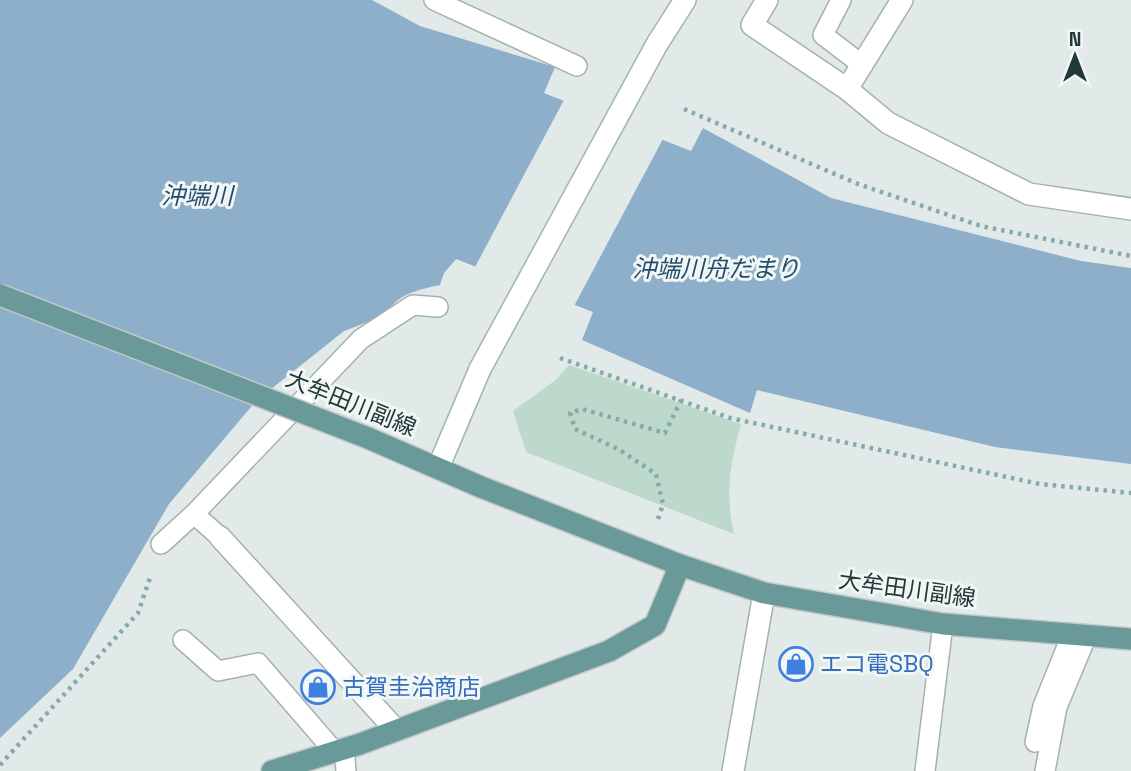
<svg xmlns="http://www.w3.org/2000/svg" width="1131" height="771" font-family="'Space Grotesk','Noto Sans JP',sans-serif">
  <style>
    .green { fill: #bcd9cc }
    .water { fill: #8eafc9 }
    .pier { fill: #e1eae8 }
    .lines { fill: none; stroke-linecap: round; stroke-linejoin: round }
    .lane-casing { stroke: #a4b1b0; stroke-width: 22 }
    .street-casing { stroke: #a4b1b0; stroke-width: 24 }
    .secondary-casing { stroke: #a1b4b3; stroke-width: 24 }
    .primary-casing { stroke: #c1c7c7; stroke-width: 24 }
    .path { stroke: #85aaa9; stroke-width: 4.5; stroke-dasharray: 3.5 5; stroke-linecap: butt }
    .lane { stroke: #fff; stroke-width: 19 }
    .street { stroke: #fff; stroke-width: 21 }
    .secondary { stroke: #fff; stroke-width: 21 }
    .primary { stroke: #6a999a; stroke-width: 21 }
    .secondary-bridge-casing { stroke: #a1b4b3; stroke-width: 24; stroke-linecap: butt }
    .primary-bridge-casing { stroke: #c1c7c7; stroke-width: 24; stroke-linecap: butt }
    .secondary-bridge { stroke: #fff; stroke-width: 21 }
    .primary-bridge { stroke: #6a999a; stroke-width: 21 }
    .labels { text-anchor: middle; stroke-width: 6; stroke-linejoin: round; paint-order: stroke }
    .street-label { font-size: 23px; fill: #233838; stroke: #f1f7f5 }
    .shop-label { font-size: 23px; fill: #366cbe; stroke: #f1f7f5; text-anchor: start }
    .water-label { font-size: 24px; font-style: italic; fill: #244c6d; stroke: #f1f7f5 }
  </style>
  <rect width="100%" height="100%" fill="#e1eae8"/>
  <!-- green -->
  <path class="green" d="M569,365L741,424C730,465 725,493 734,534L526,452L513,411L557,379Z"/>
  <!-- water -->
  <path class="water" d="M0,0H372L420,26L555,67L544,93L691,151L703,128L831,198L1081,261L1131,268V464L995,447L757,390L750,413L582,340L593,312L456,259L444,273L440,285C418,290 397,293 386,315L344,331L256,401L169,504L73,669L0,738Z"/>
  <!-- pier -->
  <path class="pier" d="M565,98L664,137L573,308L474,269Z"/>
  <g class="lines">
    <!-- lane casing -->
    <g class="lane-casing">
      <g id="lane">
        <path d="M434,0L577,66"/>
        <path d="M841,0L823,35L861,64"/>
        <path d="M194,514L220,537"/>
        <path d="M161,544L194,514L361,339L413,305L438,307"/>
        <path d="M183,640L218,671L258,663L334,751"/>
        <path d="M1035,742L1043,706L1072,634"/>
        <path d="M344,748L346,771"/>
        <path d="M925,771L943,624"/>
        <path d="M1045,771L1057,707L1087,635"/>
      </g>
    </g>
    <!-- street casing -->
    <g class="street-casing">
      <g id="street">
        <path d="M767,0L752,25L847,89L888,123L1029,194L1131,209"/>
        <path d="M847,89L902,0"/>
        <path d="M220,537L395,729"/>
        <path d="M733,771L764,593"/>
      </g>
    </g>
    <!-- secondary casing -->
    <g class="secondary-casing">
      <g id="secondary">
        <path d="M657,44L685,0"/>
        <path d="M438,468L480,369"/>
      </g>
    </g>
    <!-- primary casing -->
    <g class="primary-casing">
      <g id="primary">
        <path d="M368,438L481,487L680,565L764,593L943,624L1131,639"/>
        <path d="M272,771L360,744L609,651L655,625L680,565"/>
      </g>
    </g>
    <!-- path -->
    <g class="path">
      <path d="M684,109L858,184L981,226L1131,256"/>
      <path d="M560,358L730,418L1040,484L1131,493"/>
      <path d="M658,519L663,504L656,474L618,449L575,429L570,413L582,409L665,433L681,400"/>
      <path d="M0,765L138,613L151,575"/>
    </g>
    <!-- lane -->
    <use href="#lane" class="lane"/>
    <!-- street -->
    <use href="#street" class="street"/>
    <!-- secondary -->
    <use href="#secondary" class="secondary"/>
    <!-- primary -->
    <use href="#primary" class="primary"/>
    <!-- secondary-bridge casing -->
    <g class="secondary-bridge-casing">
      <path id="secondary-bridge" d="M480,369L657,44"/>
    </g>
    <!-- primary-bridge casing -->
    <g class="primary-bridge-casing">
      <path id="primary-bridge" d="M0,295L368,438"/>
    </g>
    <!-- secondary-bridge -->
    <use href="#secondary-bridge" class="secondary-bridge"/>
    <!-- primary-bridge -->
    <use href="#primary-bridge" class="primary-bridge"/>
  </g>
  <!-- icons -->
  <defs>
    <g id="shop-ring" transform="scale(1.75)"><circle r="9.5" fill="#f1f7f5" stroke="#3f7fe0" stroke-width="1.5"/><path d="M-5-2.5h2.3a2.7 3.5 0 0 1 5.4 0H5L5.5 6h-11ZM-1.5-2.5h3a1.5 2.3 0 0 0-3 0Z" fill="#3f7fe0"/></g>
  </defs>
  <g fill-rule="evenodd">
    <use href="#shop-ring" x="796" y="664"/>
    <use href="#shop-ring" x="318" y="687"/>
  </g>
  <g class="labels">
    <!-- street labels -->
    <g class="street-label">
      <text transform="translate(351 403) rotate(22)" y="8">大牟田川副線</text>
      <text transform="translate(907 589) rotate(8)" y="8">大牟田川副線</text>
    </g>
    <!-- shop labels -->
    <g class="shop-label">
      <text x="820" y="672">エコ電SBQ</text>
      <text x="342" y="695">古賀圭治商店</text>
    </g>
    <!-- water labels -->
    <g class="water-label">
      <text x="197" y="204">沖端川</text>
      <text x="716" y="277">沖端川舟だまり</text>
    </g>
  </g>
  <!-- north arrow -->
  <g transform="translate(1075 56)" stroke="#f1f7f5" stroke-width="5" paint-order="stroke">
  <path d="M0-5L12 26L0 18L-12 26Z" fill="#233838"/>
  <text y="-10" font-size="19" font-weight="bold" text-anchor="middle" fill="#233838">N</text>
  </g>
</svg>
